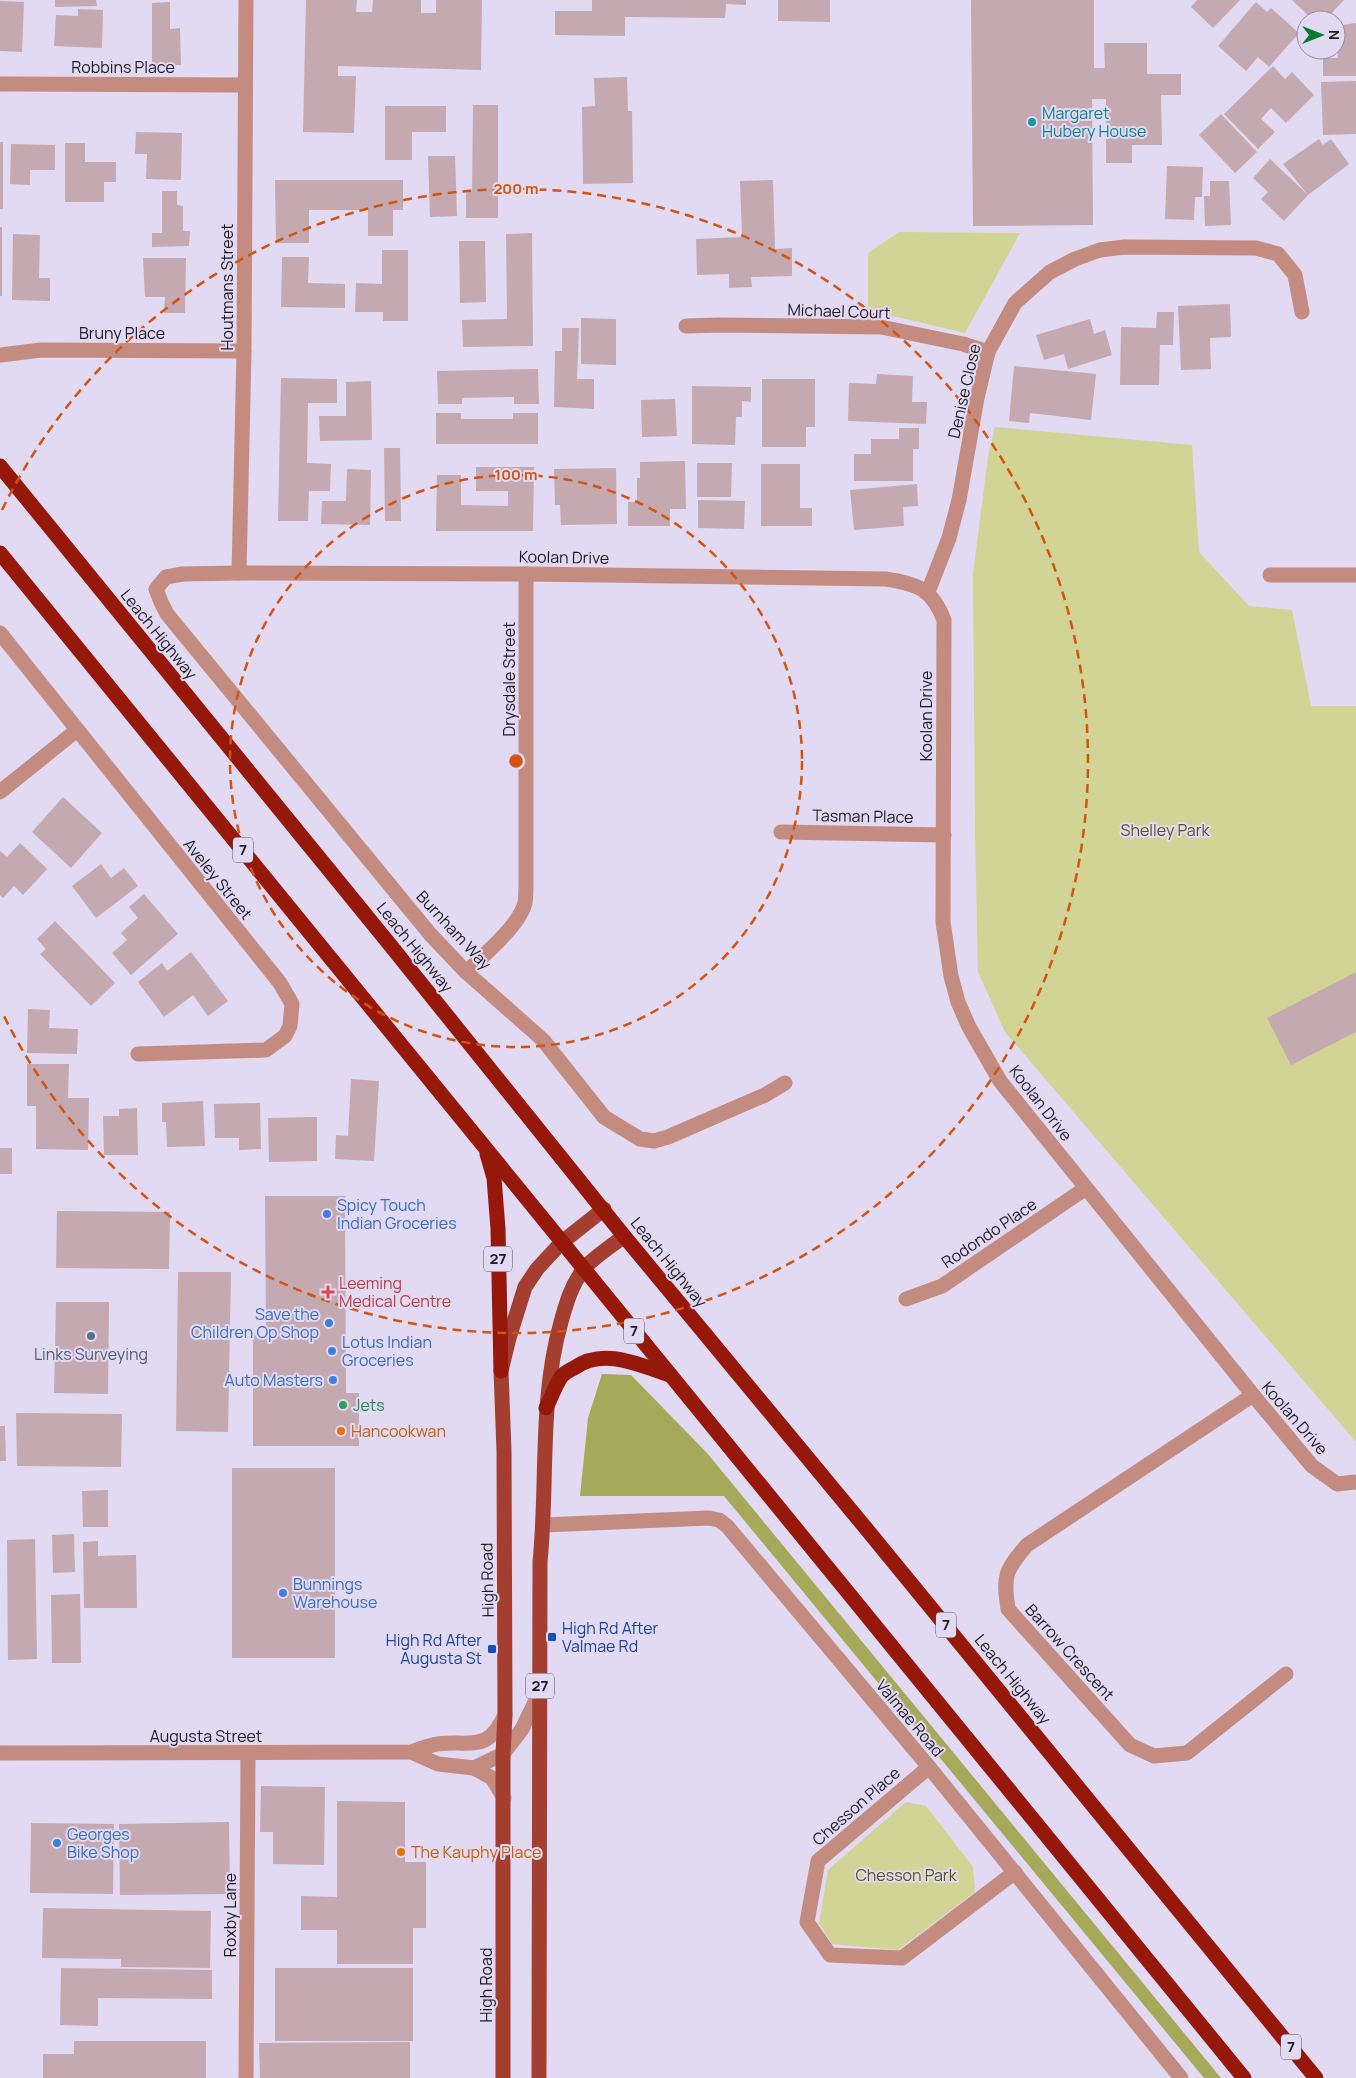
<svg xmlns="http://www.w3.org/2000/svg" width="1356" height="2078" font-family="Manrope,sans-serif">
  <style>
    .green { fill: #d1d494 }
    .forest { fill: #a6a85a }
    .building { fill: #c5a9b1 }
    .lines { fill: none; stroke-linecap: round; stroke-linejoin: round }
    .minor { stroke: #c48b80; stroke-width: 15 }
    .major { stroke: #a33e30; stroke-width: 15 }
    .highway { stroke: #95180b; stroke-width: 15 }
    .ring { fill: none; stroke: #d4530e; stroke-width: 2.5; stroke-dasharray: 9 6 }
    .culture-dot { fill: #0f9aa8; stroke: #e2d9f2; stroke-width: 2 }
    .shop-dot { fill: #3f7fe0; stroke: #e2d9f2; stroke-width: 2 }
    .health-dot { fill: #e0444e; stroke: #e2d9f2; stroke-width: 2 }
    .service-dot { fill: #5c6f8a; stroke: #e2d9f2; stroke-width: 2 }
    .leisure-dot { fill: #2e9e5b; stroke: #e2d9f2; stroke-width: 2 }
    .food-dot { fill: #e8710a; stroke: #e2d9f2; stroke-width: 2 }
    .transit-dot { fill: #1a4fb4; stroke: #e2d9f2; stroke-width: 2 }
    .labels { text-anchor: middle; stroke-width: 4; stroke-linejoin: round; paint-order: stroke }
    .shield { fill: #e2d9f2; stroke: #575360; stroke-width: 1 }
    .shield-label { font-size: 15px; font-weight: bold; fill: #1c1922 }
    .street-label { font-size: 16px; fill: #1c1922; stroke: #e2d9f2 }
    .culture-label { font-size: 16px; fill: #0d838f; stroke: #e2d9f2; text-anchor: start }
    .park-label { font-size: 16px; fill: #55561c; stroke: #e2d9f2 }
    .shop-label { font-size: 16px; fill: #366cbe; stroke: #e2d9f2; text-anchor: start }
    .health-label { font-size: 16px; fill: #be3a42; stroke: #e2d9f2; text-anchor: start }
    .service-label { font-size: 16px; fill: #4e5e75; stroke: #e2d9f2 }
    .leisure-label { font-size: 16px; fill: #27864d; stroke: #e2d9f2; text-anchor: start }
    .food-label { font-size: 16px; fill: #c56008; stroke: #e2d9f2; text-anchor: start }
    .transit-label { font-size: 16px; fill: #164399; stroke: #e2d9f2; text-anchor: start }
    .centre { fill: #d4530e; stroke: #e2d9f2; stroke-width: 2.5 }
    .ring-label { font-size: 15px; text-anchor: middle; font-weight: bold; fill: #d4530e; stroke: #e2d9f2; stroke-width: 4; stroke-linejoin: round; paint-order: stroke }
  </style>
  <rect width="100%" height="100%" fill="#e2d9f2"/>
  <!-- green -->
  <g class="green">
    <path d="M899,232L1020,233L965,333L868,310V253Z"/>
    <path d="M995,427L1192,445L1199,552L1249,606L1292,610L1311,706H1356V1442L1005,1032L978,972L975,831L973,574L988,457Z"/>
    <path d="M906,1802L926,1806L973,1867L975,1892L898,1950L832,1944L819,1923L828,1870Z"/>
  </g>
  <!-- forest -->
  <path class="forest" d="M602,1374L631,1375L707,1453L1221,2078H1204L724,1496H580L588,1418Z"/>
  <!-- building -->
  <g class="building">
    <path d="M55,0H96L97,6L55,7Z"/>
    <path d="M306,0H357L356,12H372L373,0H421V13H436V0H482L481,70L338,66V76H356L354,133L303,132Z"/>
    <path d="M592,0H746V5L726,4L725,18L625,17V36L555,35V11H592Z"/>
    <path d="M778,0H830V22L778,21Z"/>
    <path d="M971,0H1094V68H1105L1104,43H1147V74H1181V95H1161L1162,145H1132V163H1106V99H1092L1093,225L973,226Z"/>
    <path d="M1197,0H1240L1213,28L1191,7Z"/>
    <path d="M1292,0H1344L1325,20H1313Z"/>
    <path d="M0,1L24,2L22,52L0,51Z"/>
    <path d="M170,2V29L180,28L181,65L152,66V3Z"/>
    <path d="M1256,2L1267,12L1271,8L1299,33L1269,67L1258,57L1246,71L1218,46Z"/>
    <path d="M78,9L103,10L102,48L54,46L56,15L78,16Z"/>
    <path d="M1356,23V76H1323V58H1338L1336,26Z"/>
    <path d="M1273,66L1285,79L1292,72L1314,95L1286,123L1271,108L1261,119L1275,132L1258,149L1224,114Z"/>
    <path d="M627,77L628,111H632L633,183L583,184L582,107L595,106L594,78Z"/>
    <path d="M1356,81V134L1323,135L1321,82Z"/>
    <path d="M473,105H498V218H466V192H472Z"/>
    <path d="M385,106H446V132H412V160H385Z"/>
    <path d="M1221,114L1257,152L1235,173L1199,135Z"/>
    <path d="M136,132L182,133L181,180L146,179L147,154H135Z"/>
    <path d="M1319,139L1323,145L1331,139L1349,164L1308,195L1284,221L1261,199L1268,192L1253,178L1270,159L1308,195L1283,164Z"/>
    <rect x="0" y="142" width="3" height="67"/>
    <path d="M65,143H85V162H116V182H104V202H65Z"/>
    <path d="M11,144L55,145V170H30V185L10,184Z"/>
    <path d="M428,156H455L457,216L430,217Z"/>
    <path d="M1167,166L1203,167L1202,197H1195L1194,220L1165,219Z"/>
    <path d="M275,180H403V210H393V236H368V210H309V243H276Z"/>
    <path d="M773,180L775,249L792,248V276L751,277L752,287L729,288V274L697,275L696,239L742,237L740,181Z"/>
    <path d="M1210,181H1229L1231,225L1205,226L1204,196H1210Z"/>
    <path d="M162,191H177V205L183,206V231H190L189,246L152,247V233H162Z"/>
    <rect x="0" y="227" width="2" height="69"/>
    <path d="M532,233L533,346L463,347L462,320L507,319L506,234Z"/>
    <path d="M13,234L40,235L39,278H50V301L12,300Z"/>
    <path d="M459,241H485L486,302L460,303Z"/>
    <path d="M382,250H408V321H383V312H355L356,283L382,284Z"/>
    <path d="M282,257H309L308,283L345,284V308L281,307Z"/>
    <path d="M143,258H186L185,313H164L165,297H145Z"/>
    <path d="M1230,304L1231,337L1210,338L1211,369L1181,370L1178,306Z"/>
    <path d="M1157,312H1174L1173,345H1160L1159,385H1120L1121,327L1156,328Z"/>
    <path d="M581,318L616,319V365L581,364Z"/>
    <path d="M1090,319L1094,334L1105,330L1112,355L1068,369L1064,354L1044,360L1036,335Z"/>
    <path d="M562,328H579L577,379H594V409L554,407L555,351H562Z"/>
    <path d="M1014,366L1096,374L1091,420L1030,413L1029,423L1009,421Z"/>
    <path d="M538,369L539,404H514V397L462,398V404H438L437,371Z"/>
    <path d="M877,374L913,376L912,402H927L926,424L848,421L849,383L876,384Z"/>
    <path d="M281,378L337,379V403H308L307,463L331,464L330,491H309L308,521H278Z"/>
    <path d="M762,379H815V427H806V447H762Z"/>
    <path d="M371,381L372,440L320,441L319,416H346V382Z"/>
    <path d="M692,386L751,387V402L742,401V417H736L735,445L692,444Z"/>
    <path d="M675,399L677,436L642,437L641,400Z"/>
    <path d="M436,413H461V419H513V413H538V444H436Z"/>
    <path d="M899,428H919V449H913V481H854V454H871V439H899Z"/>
    <path d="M384,448H400L401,521H385Z"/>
    <path d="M685,461L686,509H670V526H628V502H637V478H640V462Z"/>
    <path d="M697,463H732L731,497H697Z"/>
    <path d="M761,464H800V508H812V526H761Z"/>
    <path d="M476,467H534L533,531H436L437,475H461V505L508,506V491H476Z"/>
    <path d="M616,468L617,524L561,525L560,505H555L554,469Z"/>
    <path d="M347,469L371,470L370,525L321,524L322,501H346Z"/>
    <path d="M917,484L918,506L903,507L904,526L854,530L850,490Z"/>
    <path d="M698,500L745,501L744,529L698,528Z"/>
    <path d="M63,797L102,833L71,868L32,832Z"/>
    <path d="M20,843L47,869L23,895L14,886L3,898L0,895V851L7,857Z"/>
    <path d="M101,864L111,878L124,868L138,886L96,918L72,886Z"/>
    <path d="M144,894L178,934L131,975L112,953L127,940L121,933L138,918L129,907Z"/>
    <path d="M55,921L115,983L91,1006L40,954L46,949L37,939Z"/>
    <path d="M191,952L228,1001L208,1016L193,995L164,1017L138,982L162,963L167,971Z"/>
    <path d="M1356,972V1032L1291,1065L1267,1018Z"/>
    <path d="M28,1009L50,1010L49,1028L78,1029L77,1054L27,1053Z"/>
    <path d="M27,1064H69L68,1098H89L88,1150L36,1149V1106H27Z"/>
    <path d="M351,1079L379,1081L374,1161L335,1159L336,1135L348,1136Z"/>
    <path d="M203,1101L205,1146L167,1147L166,1122H162V1103Z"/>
    <path d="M260,1103L261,1149L239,1150V1138H215L214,1104Z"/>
    <path d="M137,1108L138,1155H104L103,1116H119V1109Z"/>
    <path d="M317,1117V1161L269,1162L268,1118Z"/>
    <rect x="0" y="1148" width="12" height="26"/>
    <path d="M265,1196H345L346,1393H359V1446H253V1335H266Z"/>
    <path d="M57,1211L170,1212L169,1269L56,1268Z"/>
    <path d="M178,1272H231L228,1432L176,1431Z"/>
    <path d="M56,1302H109L108,1394L54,1393Z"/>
    <path d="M16,1413L122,1414L121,1467L17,1466Z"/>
    <path d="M0,1426H5L6,1461H0Z"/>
    <rect x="232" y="1468" width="103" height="190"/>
    <path d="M108,1490V1527H83L82,1491Z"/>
    <path d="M74,1534L75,1572L53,1573L52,1535Z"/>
    <path d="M35,1539L37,1659L8,1660L7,1540Z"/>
    <path d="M98,1541V1556L136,1555L137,1608H84L83,1542Z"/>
    <path d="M80,1594L81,1663H52L51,1595Z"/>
    <path d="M261,1786L325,1787L324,1865L273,1864V1832H260Z"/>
    <path d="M337,1801L405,1802V1862H426V1928H413V1964H337V1930H301V1896L337,1897Z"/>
    <path d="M229,1822L230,1894L120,1895L119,1824Z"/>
    <path d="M31,1823L114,1824L113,1894L30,1893Z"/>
    <path d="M43,1908L211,1911L210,1968L121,1967V1959L42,1958Z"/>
    <path d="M61,1968L212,1970V1999L98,1998V2026L60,2025Z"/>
    <rect x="275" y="1968" width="138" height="73"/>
    <path d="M74,2041H206V2078H43V2054H74Z"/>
    <path d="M410,2042V2078H260L259,2043Z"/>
  </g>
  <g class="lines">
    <!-- minor -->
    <g class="minor">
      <path d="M0,84L245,85"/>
      <path d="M686,326L719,325L881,327L963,344L988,352"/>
      <path d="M0,355L41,350L244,351"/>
      <path d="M239,573L244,351L246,0"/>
      <path d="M1270,575H1356"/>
      <path d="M928,592L949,538L959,500L977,398L988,352L1015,303L1050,272L1075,259L1100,250L1125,247L1256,248L1278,254L1295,275L1302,312"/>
      <path d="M0,633L280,983L292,1004L290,1026L285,1036L266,1050L138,1054"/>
      <path d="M0,792L77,730"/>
      <path d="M781,832L944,835"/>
      <path d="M466,972C483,956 519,926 525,903C526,897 526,889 526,883V574"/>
      <path d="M785,1083L765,1095L668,1137L654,1141L640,1139L604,1117L543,1040L466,972L430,934L167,614L161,602L156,589L166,577L183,574L239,573L526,574L886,579C918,584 932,589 944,620L943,922L951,976L958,1002L969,1027L1000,1081L1253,1395L1312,1466L1337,1484L1356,1482"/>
      <path d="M906,1299L942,1286L1086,1188"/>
      <path d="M1253,1395L1027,1545C1005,1571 1003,1575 1008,1609L1130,1745L1154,1756L1187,1753L1286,1674"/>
      <path d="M544,1525L709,1518L719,1520L727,1526L929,1767L1181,2078"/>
      <path d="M411,1752L438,1764L474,1768L503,1754L522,1729L540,1692"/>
      <path d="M0,1753L411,1752C420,1749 429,1745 438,1744C473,1740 487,1753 505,1715"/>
      <path d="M929,1767L818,1861L807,1922L830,1955L902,1958L1015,1872"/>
      <path d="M474,1768L492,1778L504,1798"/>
      <path d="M246,2078L248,1753"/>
    </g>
    <!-- major -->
    <g class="major">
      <path d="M503,2078V1754L505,1715L504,1451L501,1371L509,1338L525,1287L537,1269L561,1243L604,1209"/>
      <path d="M539,2078L540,1562C548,1482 539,1400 561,1322C566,1304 571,1286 583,1270C592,1258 612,1246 624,1236"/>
    </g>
    <!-- highway -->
    <g class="highway">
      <path d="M0,466L391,946L624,1236L864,1526L1316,2078"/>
      <path d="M0,553L1244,2078"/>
      <path d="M487,1154L494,1178L498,1229L501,1371"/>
      <path d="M546,1408C551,1398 555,1386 561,1377C564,1373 570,1370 574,1368C604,1347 639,1365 670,1375"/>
    </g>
  </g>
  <!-- distance rings -->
  <g class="ring">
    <circle cx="516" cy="761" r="286"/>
    <path d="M2 510A572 572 0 1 1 2 1012"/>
  </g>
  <!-- markers -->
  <circle class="culture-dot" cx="1032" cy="122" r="5"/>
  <g class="shop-dot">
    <circle cx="327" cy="1214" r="5"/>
    <circle cx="329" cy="1323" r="5"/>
    <circle cx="332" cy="1351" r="5"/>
    <circle cx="333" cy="1380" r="5"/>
    <circle cx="283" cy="1593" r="5"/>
    <circle cx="57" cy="1843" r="5"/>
  </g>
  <path class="health-dot" d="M325.5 1284.5h5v5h5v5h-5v5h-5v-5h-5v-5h5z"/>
  <circle class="service-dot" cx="91" cy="1336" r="5"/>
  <circle class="leisure-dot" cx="343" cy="1405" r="5"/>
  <g class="food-dot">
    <circle cx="341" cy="1431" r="5"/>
    <circle cx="401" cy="1852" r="5"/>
  </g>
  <g class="transit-dot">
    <rect x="547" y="1632" width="10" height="10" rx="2.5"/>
    <rect x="487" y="1644" width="10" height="10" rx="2.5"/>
  </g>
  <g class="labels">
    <!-- shield labels -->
    <g class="shield">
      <rect x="233" y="837.5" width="20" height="25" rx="4"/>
      <rect x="484" y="1246.5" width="28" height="25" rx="4"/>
      <rect x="624" y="1318.5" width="20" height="25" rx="4"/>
      <rect x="936" y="1612.5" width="20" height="25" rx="4"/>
      <rect x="526" y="1673.5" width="28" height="25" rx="4"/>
      <rect x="1281" y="2034.5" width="20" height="25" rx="4"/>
    </g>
    <g class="shield-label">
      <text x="243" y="855">7</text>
      <text x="498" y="1264">27</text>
      <text x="634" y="1336">7</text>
      <text x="946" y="1630">7</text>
      <text x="540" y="1691">27</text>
      <text x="1291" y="2052">7</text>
    </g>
    <!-- street labels -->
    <g class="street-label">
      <text x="123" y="73">Robbins Place</text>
      <text transform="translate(227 287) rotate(-90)" y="6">Houtmans Street</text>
      <text transform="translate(839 311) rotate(2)" y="6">Michael Court</text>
      <text x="122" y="339">Bruny Place</text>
      <text transform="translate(964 391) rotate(-77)" y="6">Denise Close</text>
      <text transform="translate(564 557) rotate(1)" y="6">Koolan Drive</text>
      <text transform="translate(159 634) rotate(51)" y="6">Leach Highway</text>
      <text transform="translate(509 679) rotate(-90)" y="6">Drysdale Street</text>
      <text transform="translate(926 716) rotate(-90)" y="6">Koolan Drive</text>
      <text transform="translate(863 816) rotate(1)" y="6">Tasman Place</text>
      <text transform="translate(218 879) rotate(51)" y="6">Aveley Street</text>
      <text transform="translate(454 930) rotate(47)" y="6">Burnham Way</text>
      <text transform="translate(415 947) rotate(51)" y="6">Leach Highway</text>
      <text transform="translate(1041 1103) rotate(52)" y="6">Koolan Drive</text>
      <text transform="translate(989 1233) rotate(-34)" y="6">Rodondo Place</text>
      <text transform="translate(669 1262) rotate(51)" y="6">Leach Highway</text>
      <text transform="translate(1295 1418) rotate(49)" y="6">Koolan Drive</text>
      <text transform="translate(487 1580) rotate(-91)" y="6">High Road</text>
      <text transform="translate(1070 1652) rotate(48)" y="6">Barrow Crescent</text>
      <text transform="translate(1013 1679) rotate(51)" y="6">Leach Highway</text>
      <text transform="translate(910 1718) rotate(50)" y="6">Valmae Road</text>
      <text x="206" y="1742">Augusta Street</text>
      <text transform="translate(856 1806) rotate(-41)" y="6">Chesson Place</text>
      <text transform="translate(230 1915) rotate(-90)" y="6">Roxby Lane</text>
      <text transform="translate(486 1985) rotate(-90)" y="6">High Road</text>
    </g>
    <!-- culture labels -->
    <g class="culture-label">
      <text x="1042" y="119">Margaret<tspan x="1042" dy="18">Hubery House</tspan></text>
    </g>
    <!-- park labels -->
    <g class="park-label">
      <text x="1165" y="836">Shelley Park</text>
      <text x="906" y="1881">Chesson Park</text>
    </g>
    <!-- shop labels -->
    <g class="shop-label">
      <text x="337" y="1211">Spicy Touch<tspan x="337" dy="18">Indian Groceries</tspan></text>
      <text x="319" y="1320" text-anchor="end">Save the<tspan x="319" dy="18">Children Op Shop</tspan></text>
      <text x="342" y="1348">Lotus Indian<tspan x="342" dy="18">Groceries</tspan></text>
      <text x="323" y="1386" text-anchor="end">Auto Masters</text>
      <text x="293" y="1590">Bunnings<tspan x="293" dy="18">Warehouse</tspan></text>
      <text x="67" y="1840">Georges<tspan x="67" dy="18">Bike Shop</tspan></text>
    </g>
    <!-- health labels -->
    <g class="health-label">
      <text x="339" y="1289">Leeming<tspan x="339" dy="18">Medical Centre</tspan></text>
    </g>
    <!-- service labels -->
    <g class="service-label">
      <text x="91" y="1360">Links Surveying</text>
    </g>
    <!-- leisure labels -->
    <g class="leisure-label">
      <text x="353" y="1411">Jets</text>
    </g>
    <!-- food labels -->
    <g class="food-label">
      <text x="351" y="1437">Hancookwan</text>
      <text x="411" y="1858">The Kauphy Place</text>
    </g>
    <!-- transit labels -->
    <g class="transit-label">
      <text x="562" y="1634">High Rd After<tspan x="562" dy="18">Valmae Rd</tspan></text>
      <text x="482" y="1646" text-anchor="end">High Rd After<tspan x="482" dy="18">Augusta St</tspan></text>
    </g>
  </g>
  <circle cx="516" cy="761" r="8" class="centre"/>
  <g class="ring-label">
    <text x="516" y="194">200 m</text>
    <text x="516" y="480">100 m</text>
  </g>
  <!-- north arrow -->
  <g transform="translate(1321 35) rotate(90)"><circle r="24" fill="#e2d9f2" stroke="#938c9f"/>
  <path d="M0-4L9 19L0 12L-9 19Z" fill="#097a2f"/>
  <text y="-8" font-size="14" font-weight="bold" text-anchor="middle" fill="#1c1922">N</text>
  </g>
</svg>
